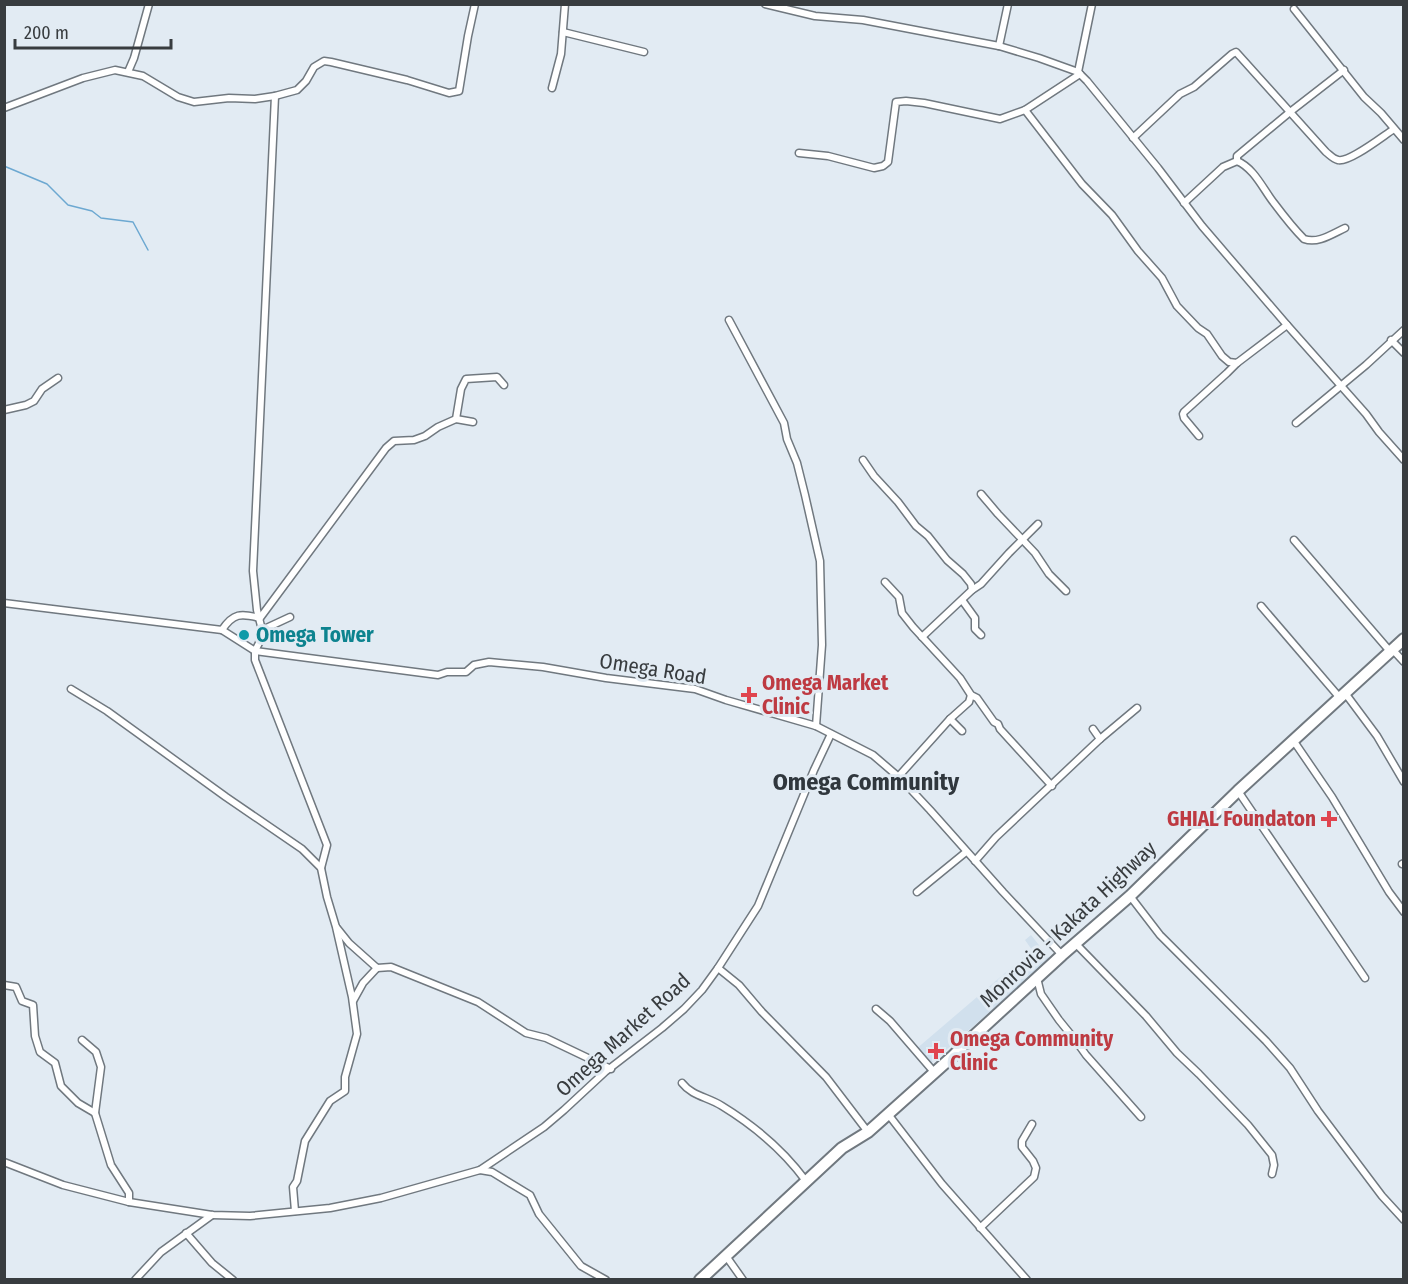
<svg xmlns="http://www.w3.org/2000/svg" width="1408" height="1284" font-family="'Fira Sans Condensed',sans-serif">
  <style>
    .built { fill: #d1e0ed }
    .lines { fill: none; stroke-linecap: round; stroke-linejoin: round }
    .stream { stroke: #6ca8d1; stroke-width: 1.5 }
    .minor-casing { stroke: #70787f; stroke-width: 9 }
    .trunk-casing { stroke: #70787f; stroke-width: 14 }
    .minor { stroke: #fff; stroke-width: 6 }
    .trunk { stroke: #fff; stroke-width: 10 }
    .culture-dot { fill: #0f9aa8; stroke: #e2ebf3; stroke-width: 2 }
    .health-dot { fill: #e0444e; stroke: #e2ebf3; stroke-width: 2 }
    .labels { text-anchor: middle; stroke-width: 6; stroke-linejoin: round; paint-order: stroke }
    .culture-label { font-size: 21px; font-weight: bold; fill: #0d838f; stroke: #e2ebf3; text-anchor: start }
    .street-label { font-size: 21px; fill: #383c3f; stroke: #e2ebf3 }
    .health-label { font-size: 21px; font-weight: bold; fill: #be3a42; stroke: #e2ebf3; text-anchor: start }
    .quarter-label { font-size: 24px; font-weight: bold; fill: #30373d; stroke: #e2ebf3 }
  </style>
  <rect width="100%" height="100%" fill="#e2ebf3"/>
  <!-- built -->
  <path class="built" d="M1031,935L1050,959L929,1065L915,1050L1032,950L1025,940Z"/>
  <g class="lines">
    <!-- stream -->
    <path class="stream" d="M4,166L47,184L68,205L92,211L101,218L133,222L148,250"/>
    <!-- minor casing -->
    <g class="minor-casing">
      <g id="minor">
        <path d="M765,4L815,16L863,20L999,46L1039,58L1078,72L1087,81L1158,168L1202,226L1287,325L1366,414L1379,432L1404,460"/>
        <path d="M1294,9L1364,97L1381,113L1404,140"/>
        <path d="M563,32L644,52"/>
        <path d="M999,46L1008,4"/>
        <path d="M128,72L134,58L149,4"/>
        <path d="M1078,72L1092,4"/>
        <path d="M552,88L561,54L565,4"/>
        <path d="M275,96L253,571L257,610L262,630L259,643L255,651V660L327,845L321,868"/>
        <path d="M4,108L83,78L115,70L143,76L178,97L194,102L229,98L255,99L275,96L297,90L306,81L314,67L324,61L331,62L407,80L449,93L459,91L468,36L475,4"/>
        <path d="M1025,110L1082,184L1112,215L1138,251L1162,278L1177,306L1198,328L1207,334L1222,356L1229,362L1237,363L1287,325"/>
        <path d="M1133,138L1180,94L1194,87L1232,54L1236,52L1326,152C1330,155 1333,159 1338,160C1349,163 1383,136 1394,129"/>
        <path d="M799,153L828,156L874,168L883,166L888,162L896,102L906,101L924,103L1000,119L1025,110L1080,74"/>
        <path d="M1237,161V156L1290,112L1344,70"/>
        <path d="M1184,203L1223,167L1237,161C1254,168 1263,189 1274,203C1283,215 1293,228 1304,239C1318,244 1332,234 1345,228"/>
        <path d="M729,320L784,423L787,439L797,463L805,495L820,561L822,645L816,726"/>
        <path d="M1391,340L1404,353"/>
        <path d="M4,410L26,405L34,401L42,389L58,378"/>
        <path d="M456,419L473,422"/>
        <path d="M1296,423L1366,365L1404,330"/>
        <path d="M1199,436L1184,418L1183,414L1184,412L1227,373L1237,363"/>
        <path d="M863,460L874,476L898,502L916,526L928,536L947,560L963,574L971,584L972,590"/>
        <path d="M981,494L998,514L1035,553L1049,574L1066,591"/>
        <path d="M1294,540L1388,649H1392L1404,662"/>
        <path d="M885,582L899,597L902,613L913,627L960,678L971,695L977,698L994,722L998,724L1000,729L1052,786"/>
        <path d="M962,600L975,618V629L981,635"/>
        <path d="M4,603L222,630C233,613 241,613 260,618L386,448L394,441L414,440L425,436L438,427L456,419L461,389L466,379L497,377L504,385"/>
        <path d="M1261,606L1340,698"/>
        <path d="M222,630L255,651L438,675L447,672H466L474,665L489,662L543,667L606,678L695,689L726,700L816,726L873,755L901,779L930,810L1003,892L1062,955"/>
        <path d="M262,630L290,617"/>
        <path d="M922,637L972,590L981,584L1009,553L1038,524"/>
        <path d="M71,689L107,711L226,797L302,849L321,868L327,897L336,927L352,997L357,1034L345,1077V1091L330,1101L305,1141L297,1181L293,1187L295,1211"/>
        <path d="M1345,693L1377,736L1404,782"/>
        <path d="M950,719L962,731"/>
        <path d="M1093,729L1100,739"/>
        <path d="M1293,740L1332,797L1389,892L1404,912"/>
        <path d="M898,777L950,719L969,702L971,695"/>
        <path d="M1238,791L1365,978"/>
        <path d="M975,861L996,837L1100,739L1137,708"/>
        <path d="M1402,864L1404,863"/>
        <path d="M917,892L966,852"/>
        <path d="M1130,896L1160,935L1266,1041L1290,1068L1318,1111L1382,1196L1404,1220"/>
        <path d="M337,928L349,943L377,968L391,967L478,1002L526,1033L546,1038L611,1069"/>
        <path d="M1076,944L1146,1016L1177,1053L1199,1074L1248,1125L1272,1155L1274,1165L1272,1174"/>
        <path d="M718,968L739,985L762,1012L826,1077L868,1132"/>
        <path d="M1037,978L1041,994L1059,1020L1076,1041L1086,1055L1141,1117"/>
        <path d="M4,985L16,987L22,1001L33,1005L35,1036L40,1052L55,1063L61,1086L78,1103L95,1113"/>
        <path d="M353,1001L363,983L377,968"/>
        <path d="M876,1009L890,1021L934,1072"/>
        <path d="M82,1040L96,1052L101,1067L95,1113L111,1165L129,1193V1202"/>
        <path d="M682,1083C692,1096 708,1097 722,1106C753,1125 784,1151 806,1181"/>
        <path d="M888,1114L942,1184L1027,1280"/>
        <path d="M4,1162L63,1185L129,1202L212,1215L250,1216L330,1208L381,1198L480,1170L544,1127L564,1110L605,1072L662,1028L684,1009L702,990L718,968L758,906L814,770L831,734"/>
        <path d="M480,1170L492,1172L530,1195L539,1214L581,1266L606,1280"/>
        <path d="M980,1228L1034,1177L1036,1168L1033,1161L1022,1147V1141L1032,1124"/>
        <path d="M186,1233L212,1263L233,1280"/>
        <path d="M726,1256L743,1280"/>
        <path d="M135,1280L161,1252L212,1215"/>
      </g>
    </g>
    <!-- trunk casing -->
    <g class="trunk-casing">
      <path id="trunk" d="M700,1280L842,1148L868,1132L877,1124L953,1056L964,1045L1062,955L1130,896L1238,791L1404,639"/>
    </g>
    <!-- minor -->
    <use href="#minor" class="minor"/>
    <!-- trunk -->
    <use href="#trunk" class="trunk"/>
  </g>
  <!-- markers -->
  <circle class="culture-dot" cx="244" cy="635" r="6"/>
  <g class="health-dot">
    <path d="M746 686h6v6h6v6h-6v6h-6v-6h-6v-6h6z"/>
    <path d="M1326 810h6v6h6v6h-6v6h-6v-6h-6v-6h6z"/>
    <path d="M933 1042h6v6h6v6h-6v6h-6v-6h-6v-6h6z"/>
  </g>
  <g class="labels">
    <!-- culture labels -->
    <g class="culture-label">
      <text x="256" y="642">Omega Tower</text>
    </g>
    <!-- street labels -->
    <g class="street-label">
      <text transform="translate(653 669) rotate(9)" y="7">Omega Road</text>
      <text transform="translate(1068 924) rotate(-43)" y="7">Monrovia - Kakata Highway</text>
      <text transform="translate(623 1035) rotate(-42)" y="7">Omega Market Road</text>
    </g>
    <!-- health labels -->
    <g class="health-label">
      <text x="762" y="690">Omega Market<tspan x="762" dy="24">Clinic</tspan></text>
      <text x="1316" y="826" text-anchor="end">GHIAL Foundaton</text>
      <text x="950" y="1046">Omega Community<tspan x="950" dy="24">Clinic</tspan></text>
    </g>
    <!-- quarter labels -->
    <g class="quarter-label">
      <text x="866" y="790">Omega Community</text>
    </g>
  </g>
  <!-- border -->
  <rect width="1408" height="1284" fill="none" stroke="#383c3f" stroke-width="12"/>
  <!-- scale -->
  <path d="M15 39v9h156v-9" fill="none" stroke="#383c3f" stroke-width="3"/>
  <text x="24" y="39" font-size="18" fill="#383c3f" stroke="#e2ebf3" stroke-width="4.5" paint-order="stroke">200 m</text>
</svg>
